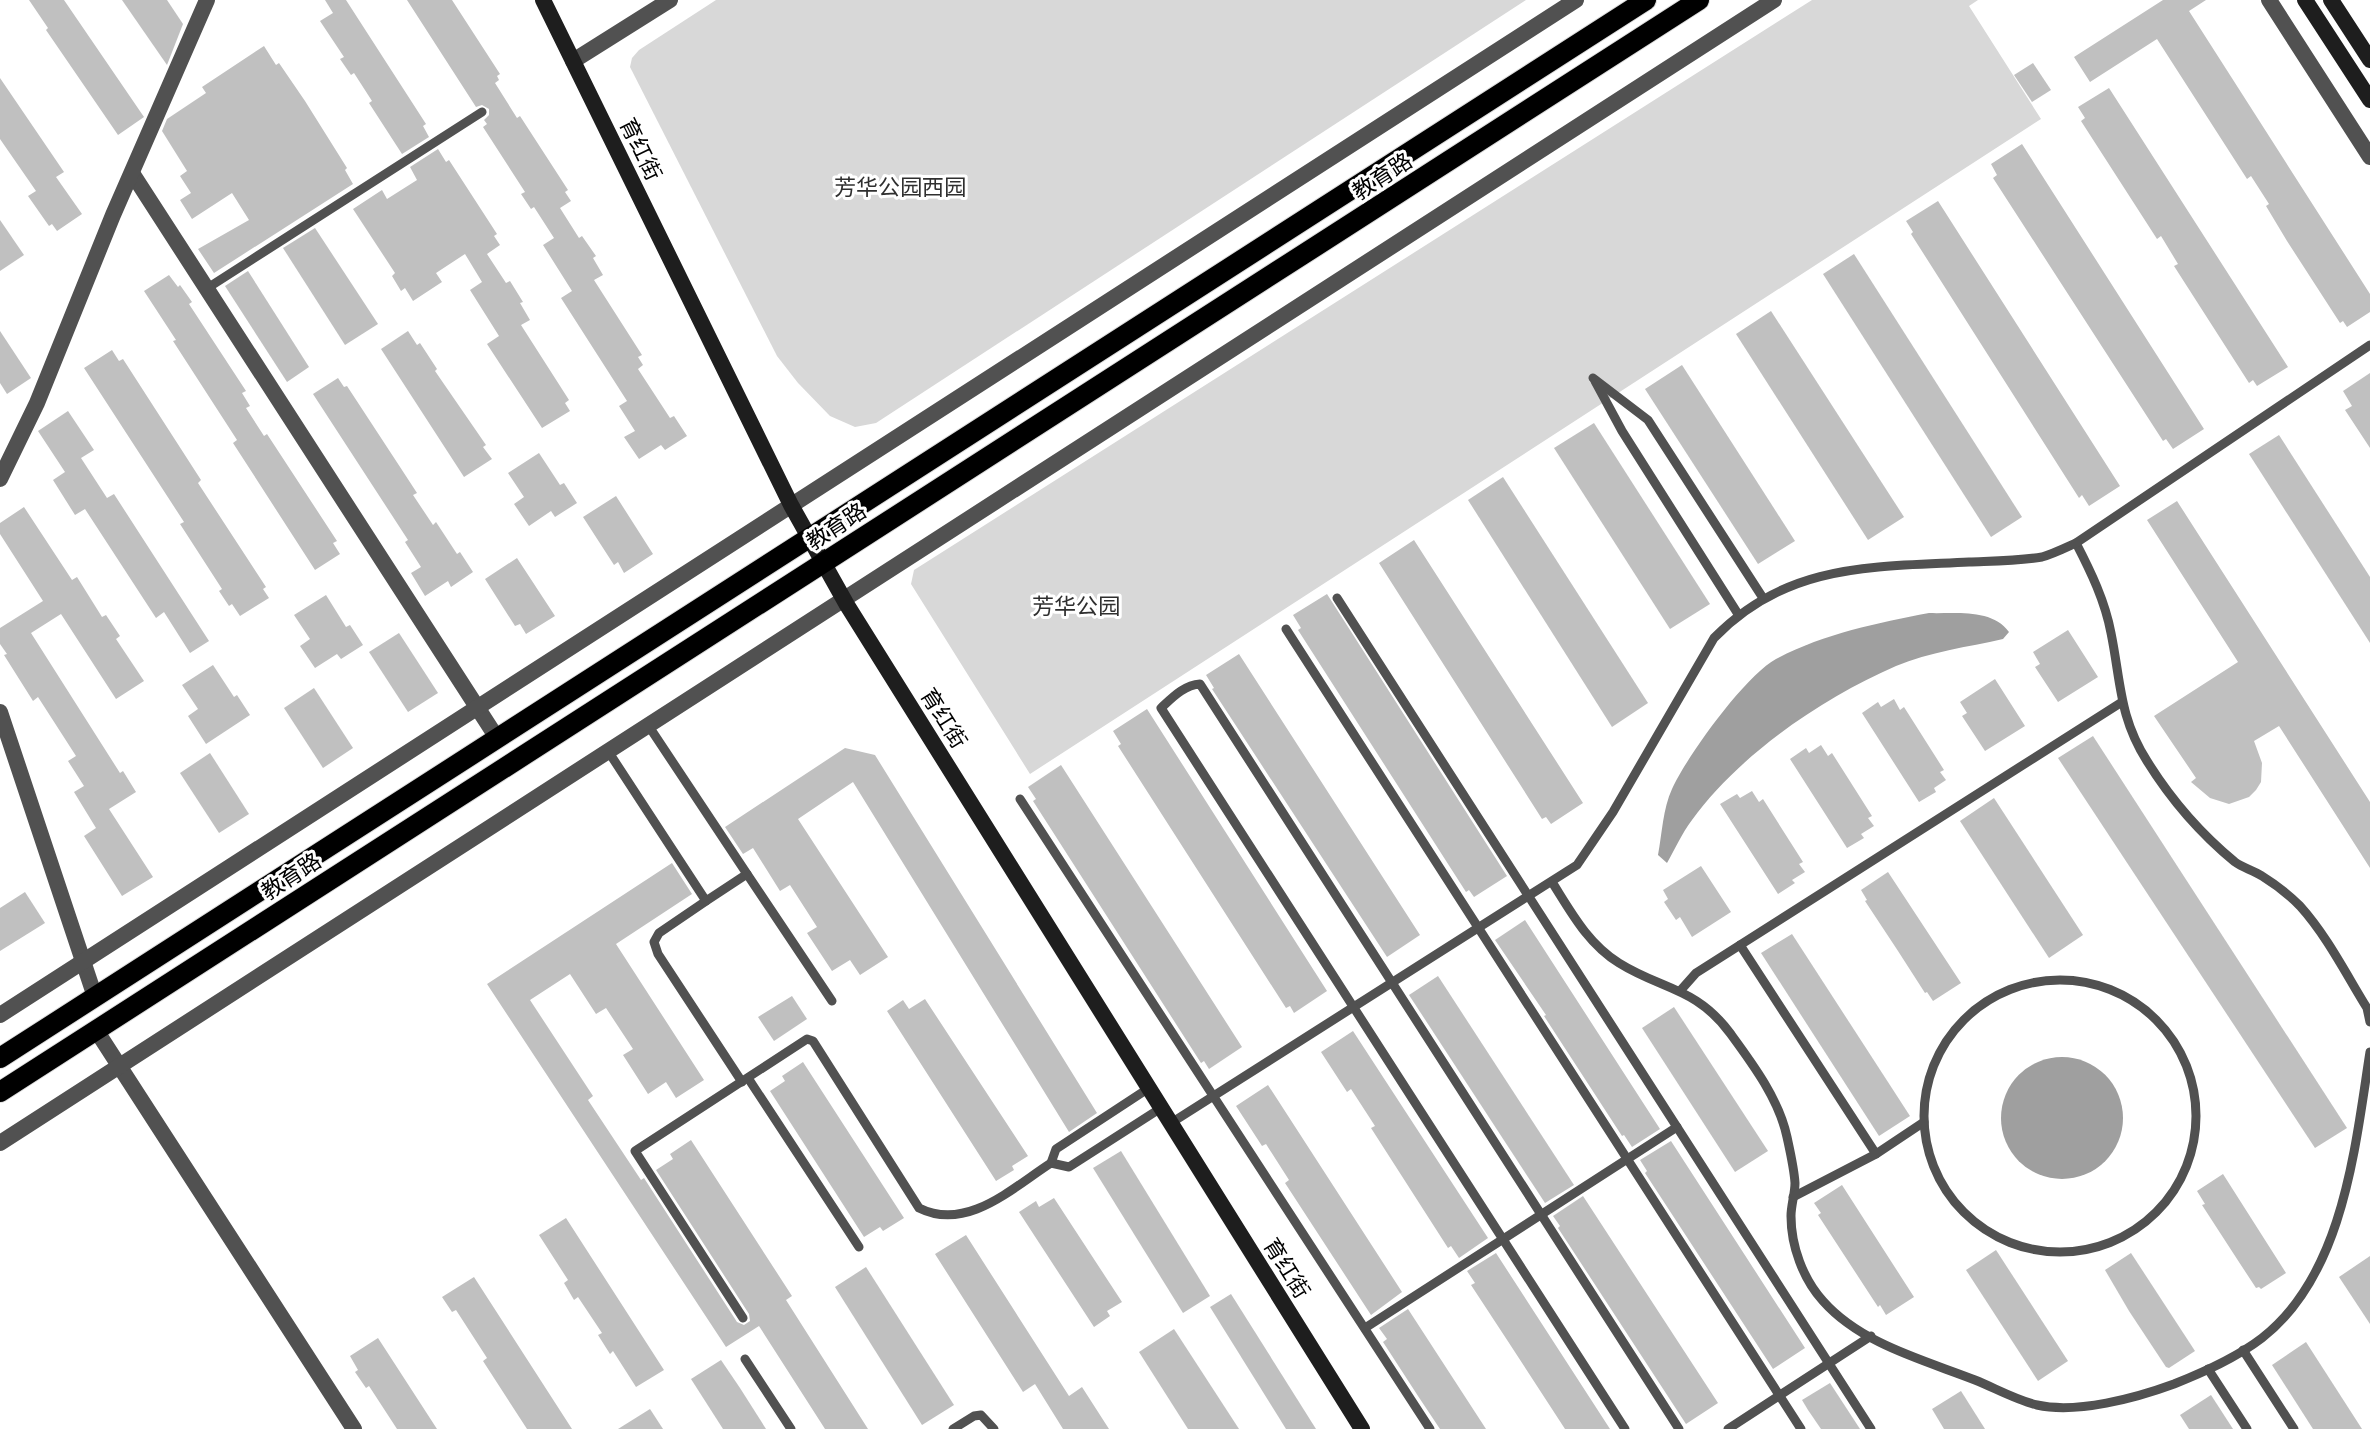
<svg xmlns="http://www.w3.org/2000/svg" width="2370" height="1429" font-family="Inter,'Noto Sans SC',sans-serif">
  <style>
    .green { fill: #d8d8d8 }
    .water { fill: #9f9f9f }
    .building { fill: #c0c0c0 }
    .lines { fill: none; stroke-linecap: round; stroke-linejoin: round }
    .primary-casing { stroke: #dbdbdb; stroke-width: 22 }
    .lane { stroke: #515151; stroke-width: 9 }
    .street { stroke: #515151; stroke-width: 16 }
    .secondary { stroke: #1e1e1e; stroke-width: 16 }
    .primary { stroke: #000; stroke-width: 20 }
    .labels { text-anchor: middle; stroke-width: 6; stroke-linejoin: round; paint-order: stroke }
    .street-label { font-size: 22px; fill: #000; stroke: #fff }
    .park-label { font-size: 22px; fill: #2f2f2f; stroke: #fff }
  </style>
  <rect width="100%" height="100%" fill="#fff"/>
  <!-- green -->
  <g class="green">
    <path d="M716,0H1526L876,423L855,427L830,416L798,383L777,356L630,67L632,58L639,50Z"/>
    <path d="M1812,0H1978L1969,6L2041,119L1030,774L911,584L914,570Z"/>
  </g>
  <!-- water -->
  <g class="water">
    <path d="M1929,613C1954,614 1992,608 2009,632L2003,639C1968,647 1929,652 1896,666C1822,698 1739,755 1692,820C1682,833 1675,849 1667,863L1658,855C1662,834 1663,808 1672,789C1687,756 1745,676 1776,659C1823,634 1877,623 1929,613Z"/>
    <circle cx="2062" cy="1118" r="61"/>
  </g>
  <!-- building -->
  <g class="building">
    <path d="M29,0H64L144,117L118,135L46,30L48,28Z"/>
    <path d="M122,0H167L183,24L167,65Z"/>
    <path d="M325,0H346L426,124L423,126L429,137L402,154L369,103L372,101L354,73L351,75L340,59L344,57L320,21L333,13Z"/>
    <path d="M407,0H452L500,74L497,76L499,80L495,83L517,118L520,116L568,190L565,192L571,201L560,208L579,238L582,236L596,256L593,258L603,275L594,280L642,355L638,357L643,365L638,369L670,418L674,416L687,436L665,450L661,445L639,459L624,437L635,431L619,406L627,401L561,298L572,291L543,245L554,238L534,207L531,209L521,194L525,192L483,127L487,124L484,120L489,115V109L482,105L476,107Z"/>
    <path d="M2163,0H2206L2189,11L2370,294V312L2347,327L2343,321L2340,323L2287,241L2266,206L2269,204L2251,176L2247,179L2157,39L2090,82L2074,57Z"/>
    <path d="M264,46L276,65L279,63L305,101L347,168L345,170L353,184L214,273L198,249L249,220L232,193L192,219L180,200L191,193L180,176L187,171L162,131L167,119L206,93L202,87Z"/>
    <path d="M2033,63L2051,90L2032,102L2014,75Z"/>
    <path d="M0,78L64,172L56,177L82,214L57,231L52,224L49,226L28,196L36,191L0,139Z"/>
    <path d="M2109,88L2288,367L2257,386L2253,380L2249,383L2174,266L2178,264L2161,236L2157,239L2081,121L2085,118L2078,107Z"/>
    <path d="M2022,144L2204,429L2173,449L2166,439L2163,441L1993,178L1997,175L1991,164Z"/>
    <path d="M438,149L446,162L449,160L497,234L494,236L500,245L487,254L506,283L510,281L523,302L520,303L530,320L521,325L569,400L565,403L570,411L542,428L487,344L499,336L470,290L482,282L465,254L436,273L442,282L413,301L405,288L401,291L392,276L395,273L353,209L382,190L387,199L417,180L410,167Z"/>
    <path d="M1938,201L2120,486L2089,506L2082,495L2079,498L1911,234L1913,232L1906,221Z"/>
    <path d="M0,220L24,255L0,271Z"/>
    <path d="M315,228L378,324L345,345L283,248Z"/>
    <path d="M1854,254L2022,517L1991,537L1823,274Z"/>
    <path d="M248,271L309,367L287,382L225,286Z"/>
    <path d="M169,275L178,287L180,285L192,302L189,304L246,391L242,393L250,406L246,408L264,436L267,434L337,541L333,543L340,554L315,570L233,443L237,440L173,341L176,340L144,291Z"/>
    <path d="M1771,311L1904,517L1868,540L1736,334Z"/>
    <path d="M0,331L31,378L7,394L0,383Z"/>
    <path d="M408,331L417,345L420,343L437,369L435,371L486,445L483,447L492,459L464,477L381,349Z"/>
    <path d="M112,350L119,361L123,359L201,480L198,483L266,587L263,589L269,598L240,616L232,604L229,606L219,591L222,589L180,524L184,522L84,368Z"/>
    <path d="M1682,365L1795,541L1758,564L1645,389Z"/>
    <path d="M2370,373V448L2345,410L2352,406L2343,391Z"/>
    <path d="M338,378L344,387L347,386L402,470L417,493L413,495L433,525L436,522L457,554L460,552L473,572L451,587L448,581L425,596L411,573L421,567L405,542L408,540L313,394Z"/>
    <path d="M68,411L94,450L81,458L107,498L114,494L209,641L190,653L164,612L156,618L85,509L75,515L53,480L65,472L38,431Z"/>
    <path d="M1594,423L1710,604L1670,629L1554,448Z"/>
    <path d="M2279,435L2370,577V643L2249,454Z"/>
    <path d="M539,453L560,485L564,483L577,503L555,517L551,511L529,526L514,504L524,497L508,473Z"/>
    <path d="M1503,477L1648,703L1612,727L1468,500Z"/>
    <path d="M616,496L653,554L624,573L618,562L614,565L583,517Z"/>
    <path d="M2177,501L2370,802V868L2279,726L2254,741L2262,763L2261,782L2256,790L2249,797L2229,804L2210,798L2191,782L2196,778L2154,716L2238,662L2147,520Z"/>
    <path d="M24,507L72,580L77,577L102,617L106,615L120,636L116,639L144,681L116,699L61,614L31,633L120,773L123,771L136,792L109,809L153,877L122,896L84,836L96,828L74,792L84,786L68,761L76,756L38,697L33,701L4,655L7,654L0,644V628L43,601L0,534V523Z"/>
    <path d="M1414,540L1583,803L1551,824L1546,817L1542,819L1379,563Z"/>
    <path d="M517,558L555,616L526,634L520,624L515,626L485,579Z"/>
    <path d="M1327,594L1507,876L1474,897L1469,890L1466,892L1298,630L1301,628L1293,615Z"/>
    <path d="M326,595L346,627L350,625L363,645L341,659L337,654L315,668L300,646L310,639L294,615Z"/>
    <path d="M2068,630L2098,677L2058,702L2035,667L2040,664L2033,652Z"/>
    <path d="M399,633L438,693L408,712L369,652Z"/>
    <path d="M1239,654L1420,935L1387,957L1212,689L1214,688L1206,675Z"/>
    <path d="M213,665L234,697L237,695L250,715L206,744L188,716L198,709L182,685Z"/>
    <path d="M1995,679L2025,726L1985,751L1962,716L1967,713L1960,702Z"/>
    <path d="M314,688L353,748L323,768L284,708Z"/>
    <path d="M1894,699L1900,710L1904,707L1944,770L1940,772L1946,780L1934,788L1936,792L1919,802L1862,713L1878,702L1881,707Z"/>
    <path d="M1147,709L1327,991L1294,1013L1290,1006L1286,1008L1118,746L1121,744L1113,731Z"/>
    <path d="M2093,736L2347,1128L2315,1148L2058,758Z"/>
    <path d="M1821,745L1828,756L1832,753L1872,816L1868,818L1874,826L1861,834L1864,838L1847,848L1790,759L1806,748L1809,753Z"/>
    <path d="M845,748L875,755L1097,1113L1069,1132L853,782L798,819L888,957L860,975L850,960L832,971L807,933L817,927L790,885L780,891L753,848L743,854L725,827Z"/>
    <path d="M210,753L249,814L219,833L180,773Z"/>
    <path d="M1061,765L1242,1047L1209,1069L1204,1061L1201,1063L1033,801L1036,799L1028,787Z"/>
    <path d="M1752,791L1759,802L1763,799L1803,862L1799,864L1805,872L1792,880L1795,883L1778,894L1720,804L1737,794L1740,798Z"/>
    <path d="M1994,798L2083,935L2049,958L1960,821Z"/>
    <path d="M672,863L692,894L616,944L704,1080L676,1098L666,1082L648,1094L623,1055L633,1049L606,1008L596,1014L570,974L530,1000L593,1096L588,1100L641,1180L644,1178L737,1322L744,1325L750,1321L749,1314L656,1170L673,1159L670,1154L691,1140L792,1296L786,1300L868,1429H825L759,1326L726,1347L487,984Z"/>
    <path d="M1701,866L1731,912L1692,937L1680,917L1676,920L1664,902L1668,899L1663,890Z"/>
    <path d="M1888,872L1961,983L1933,1001L1927,992L1925,993L1898,951L1865,901L1867,900L1861,890Z"/>
    <path d="M25,892L45,923L0,951V908Z"/>
    <path d="M1525,920L1660,1129L1632,1147L1624,1135L1622,1136L1544,1016L1546,1015L1495,940Z"/>
    <path d="M1792,934L1910,1116L1879,1136L1761,953Z"/>
    <path d="M1438,976L1574,1185L1545,1203L1409,995Z"/>
    <path d="M792,996L807,1019L774,1041L758,1017Z"/>
    <path d="M925,999L1028,1156L1012,1166L1014,1170L996,1181L887,1011L903,1000L909,1009Z"/>
    <path d="M1674,1007L1768,1151L1735,1172L1642,1028Z"/>
    <path d="M1353,1031L1488,1238L1459,1258L1451,1246L1448,1248L1371,1128L1375,1126L1351,1089L1347,1092L1321,1052Z"/>
    <path d="M803,1062L904,1218L883,1231L880,1227L864,1237L770,1091L785,1081L782,1076Z"/>
    <path d="M1268,1085L1402,1292L1371,1315L1285,1183L1289,1180L1266,1144L1262,1146L1236,1106Z"/>
    <path d="M1671,1141L1805,1348L1773,1369L1645,1173L1647,1171L1640,1160Z"/>
    <path d="M1121,1151L1210,1296L1183,1313L1093,1168Z"/>
    <path d="M2223,1174L2286,1273L2261,1289L2259,1287L2256,1288L2237,1259L2202,1205L2205,1204L2197,1191Z"/>
    <path d="M1842,1185L1914,1297L1886,1315L1880,1305L1878,1307L1818,1215L1821,1213L1814,1203Z"/>
    <path d="M1583,1196L1718,1403L1686,1424L1558,1228L1560,1226L1553,1216Z"/>
    <path d="M1054,1198L1122,1302L1107,1311L1110,1316L1094,1327L1019,1212L1036,1201L1039,1207Z"/>
    <path d="M566,1218L664,1370L636,1387L613,1351L610,1354L598,1335L602,1333L578,1297L574,1300L564,1283L568,1280L539,1235Z"/>
    <path d="M966,1235L1069,1396L1082,1387L1109,1429H1063L1035,1384L1023,1392L935,1254Z"/>
    <path d="M1996,1250L2068,1361L2038,1381L1966,1270Z"/>
    <path d="M1496,1253L1610,1429H1565L1511,1346L1471,1285L1475,1283L1467,1271Z"/>
    <path d="M2131,1253L2195,1351L2169,1368L2166,1367L2129,1311L2105,1270Z"/>
    <path d="M2370,1256V1324L2339,1277Z"/>
    <path d="M866,1267L954,1405L922,1425L835,1287Z"/>
    <path d="M474,1277L572,1429H527L483,1361L487,1358L456,1310L452,1312L442,1297Z"/>
    <path d="M1231,1294L1316,1429H1286L1210,1307Z"/>
    <path d="M1408,1309L1486,1429H1440L1418,1396L1383,1342L1387,1339L1379,1328Z"/>
    <path d="M1174,1329L1239,1429H1188L1139,1352Z"/>
    <path d="M378,1338L437,1429H397L369,1386L366,1388L355,1372L358,1370L350,1356Z"/>
    <path d="M2306,1342L2362,1429H2313L2272,1365Z"/>
    <path d="M721,1360L740,1388L766,1429H723L691,1379Z"/>
    <path d="M1830,1383L1860,1429H1821L1808,1410L1802,1400Z"/>
    <path d="M1961,1391L1985,1429H1944L1932,1409Z"/>
    <path d="M2211,1395L2233,1429H2189L2180,1415Z"/>
    <path d="M650,1409L663,1429H618Z"/>
  </g>
  <g class="lines">
    <!-- primary casing -->
    <g class="primary-casing">
      <g id="primary">
        <path d="M0,1058L1646,0"/>
        <path d="M0,1092L1699,0"/>
      </g>
    </g>
    <!-- lane -->
    <g class="lane">
      <path d="M206,289L482,112"/>
      <path d="M1593,378L1648,420L1763,598"/>
      <path d="M1595,381L1622,431L1738,614"/>
      <path d="M2076,543C2091,572 2105,601 2111,633C2121,682 2119,717 2147,761C2170,798 2201,834 2235,862C2243,868 2253,870 2262,876C2275,884 2289,895 2300,906C2327,936 2346,974 2367,1008L2370,1022"/>
      <path d="M1337,598L1871,1429"/>
      <path d="M1286,629L1801,1429"/>
      <path d="M608,751L706,901L747,874L648,725"/>
      <path d="M1020,799L1430,1429"/>
      <path d="M747,874L832,1001"/>
      <path d="M1552,882C1571,912 1588,944 1619,963C1662,990 1696,987 1730,1033C1752,1063 1779,1099 1787,1137C1790,1151 1794,1168 1795,1183C1795,1194 1791,1205 1791,1216C1791,1246 1803,1279 1823,1301C1861,1344 1924,1360 1975,1380C1995,1388 2016,1400 2037,1405C2077,1414 2136,1398 2174,1384C2204,1372 2236,1358 2262,1338C2344,1274 2355,1147 2370,1052"/>
      <path d="M706,901L659,933L654,942L658,954L742,1082"/>
      <path d="M1740,945L1876,1154"/>
      <circle cx="2060" cy="1116" r="136"/>
      <path d="M1680,991L1696,973L2122,702"/>
      <path d="M748,1078L859,1247"/>
      <path d="M1149,1088L1056,1149L1051,1163L1069,1167L1161,1108"/>
      <path d="M1171,1123L1577,865L1613,812L1714,638C1787,563 1871,567 1969,562C1993,561 2018,561 2042,557C2053,554 2065,548 2076,543L2370,345"/>
      <path d="M1793,1197L1876,1154L1924,1122"/>
      <path d="M743,1318L635,1151L807,1039L813,1041L919,1208C967,1232 1012,1188 1051,1163"/>
      <path d="M1365,1328L1677,1127"/>
      <path d="M2243,1350L2294,1429"/>
      <path d="M745,1359L791,1429"/>
      <path d="M2208,1369L2247,1429"/>
      <path d="M953,1429L974,1416L981,1415L994,1429"/>
      <path d="M1625,1429L1161,708C1172,698 1184,685 1200,684L1679,1429"/>
      <path d="M1728,1429L1871,1336"/>
    </g>
    <!-- street -->
    <g class="street">
      <path d="M2269,0L2370,157"/>
      <path d="M573,61L670,0"/>
      <path d="M132,173L497,738"/>
      <path d="M0,479L37,403L113,215L207,0"/>
      <path d="M0,712L95,997"/>
      <path d="M0,1015L1576,0"/>
      <path d="M96,1030L354,1429"/>
      <path d="M0,1143L1774,0"/>
    </g>
    <!-- secondary -->
    <g class="secondary">
      <path d="M543,0L791,505L847,605L1362,1429"/>
      <path d="M2305,0L2370,100"/>
      <path d="M2331,0L2370,60"/>
    </g>
    <!-- primary -->
    <use href="#primary" class="primary"/>
  </g>
  <g class="labels">
    <!-- street labels -->
    <g class="street-label">
      <text transform="translate(641 149) rotate(64)" y="8">育红街</text>
      <text transform="translate(1382 176) rotate(-33)" y="8">教育路</text>
      <text transform="translate(836 526) rotate(-33)" y="8">教育路</text>
      <text transform="translate(944 718) rotate(58)" y="8">育红街</text>
      <text transform="translate(291 876) rotate(-33)" y="8">教育路</text>
      <text transform="translate(1287 1268) rotate(58)" y="8">育红街</text>
    </g>
    <!-- park labels -->
    <g class="park-label">
      <text x="900" y="195">芳华公园西园</text>
      <text x="1076" y="614">芳华公园</text>
    </g>
  </g>
</svg>
